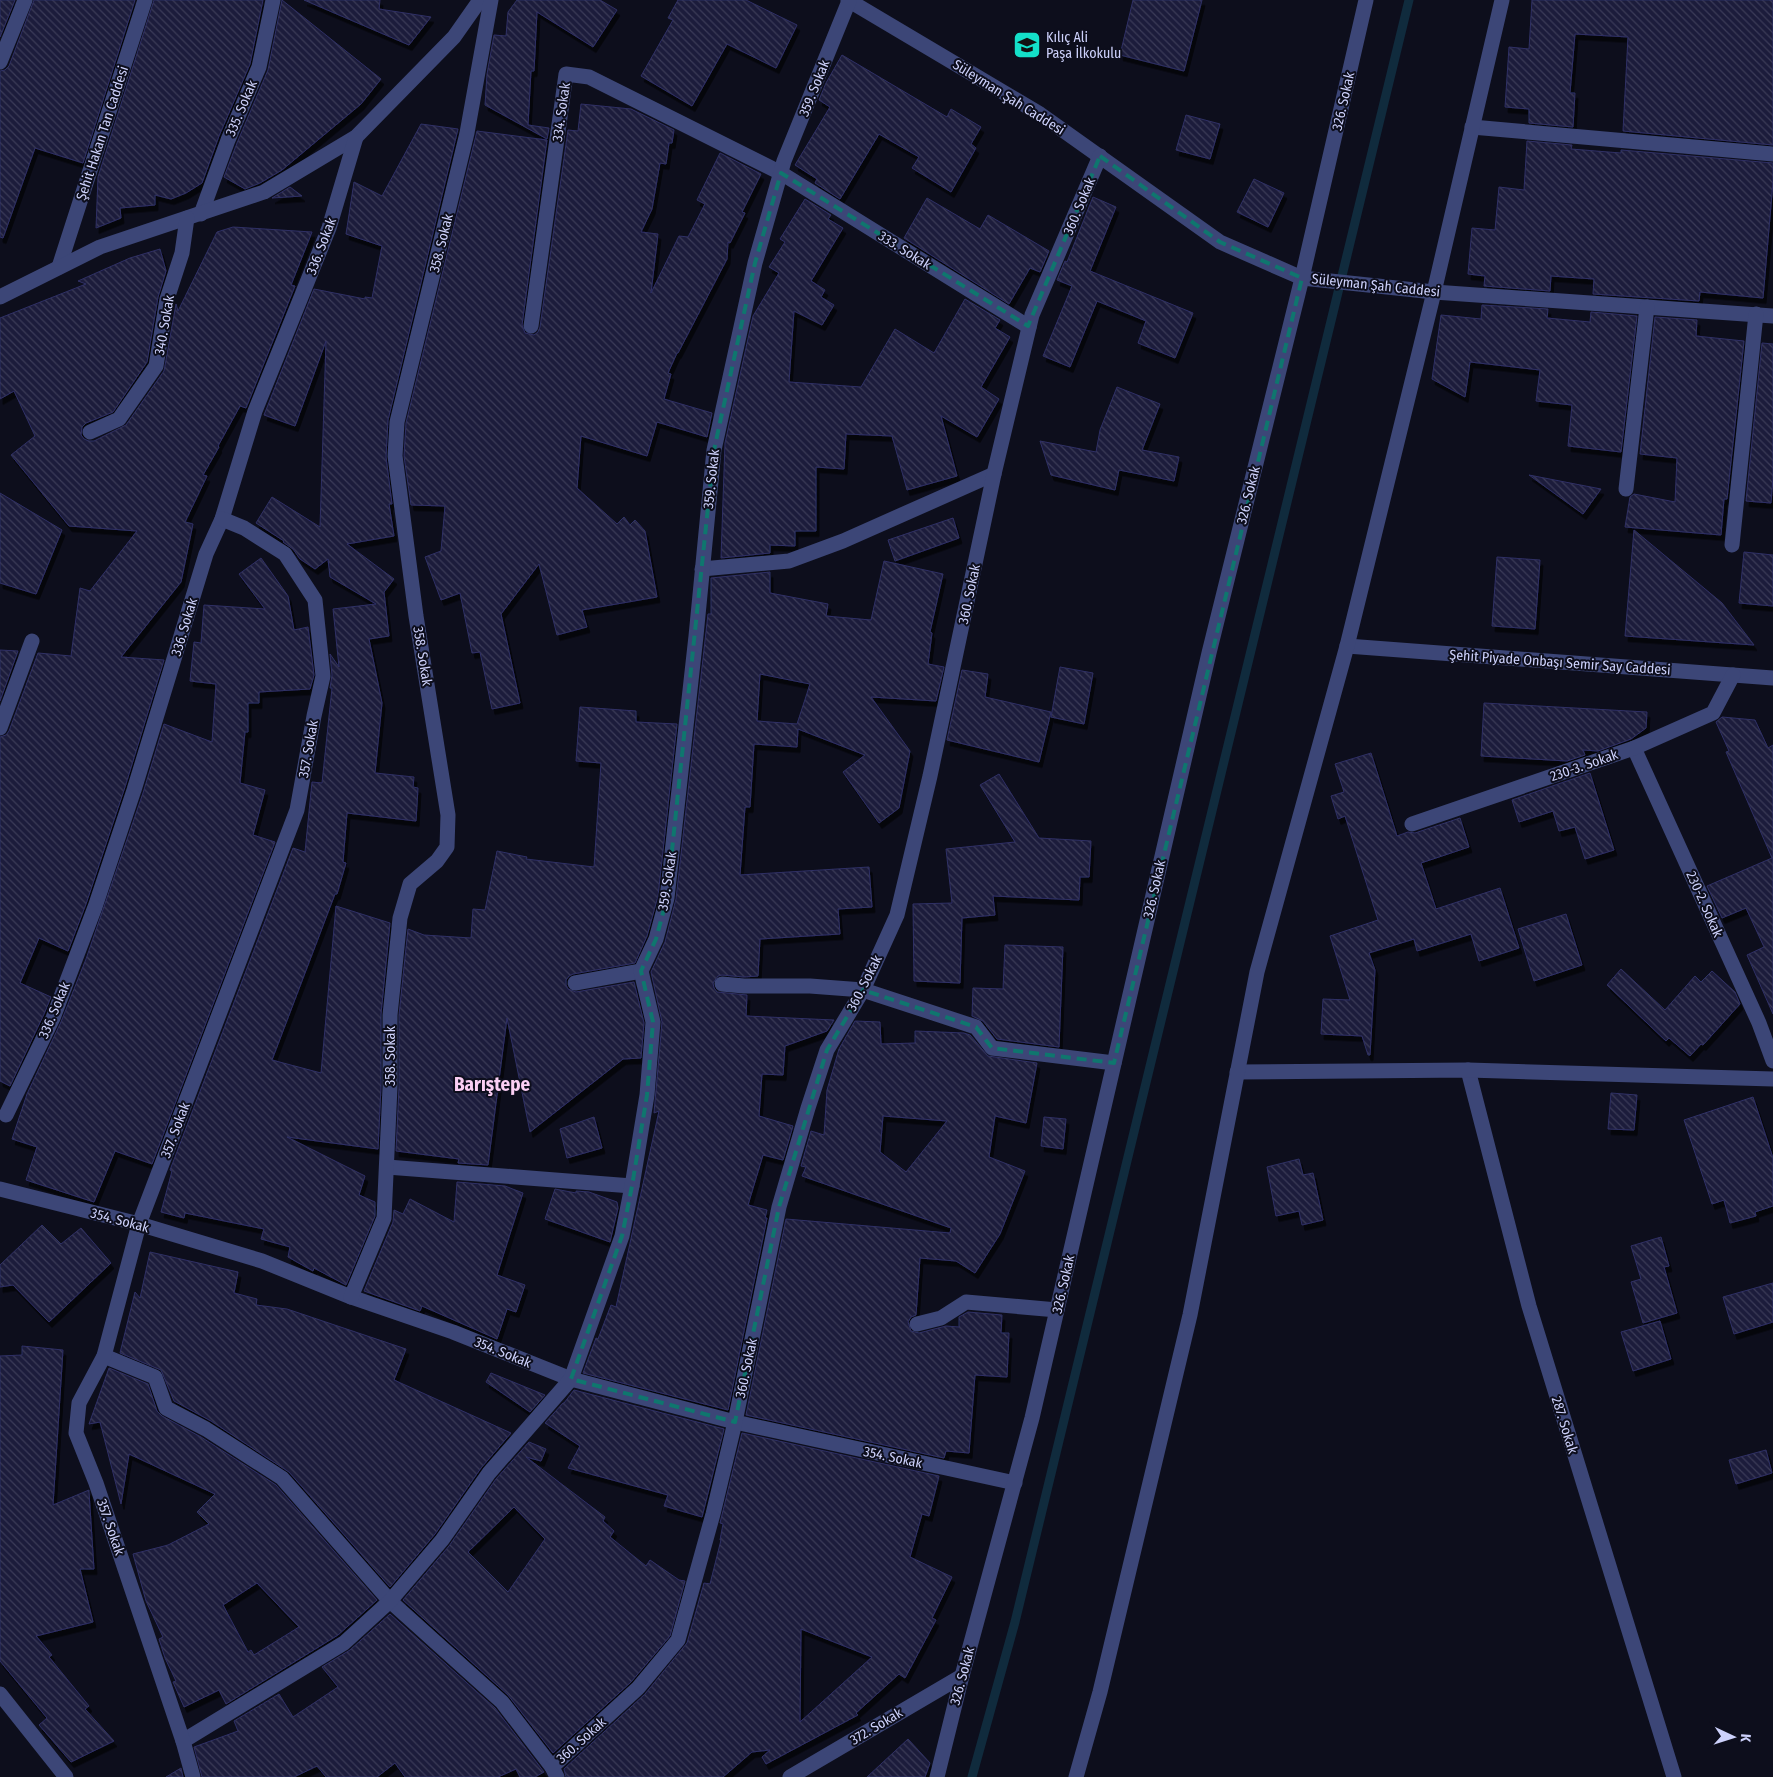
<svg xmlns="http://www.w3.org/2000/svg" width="1773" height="1777" font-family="'Fira Sans Condensed',sans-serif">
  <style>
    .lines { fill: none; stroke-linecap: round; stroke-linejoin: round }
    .stream { stroke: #102b3d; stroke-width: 9 }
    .building { fill: url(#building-back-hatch); stroke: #2f3065; fill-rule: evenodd; filter: url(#shadow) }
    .minor { stroke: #3c4677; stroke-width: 15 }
    .marked { fill: none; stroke: #0f766e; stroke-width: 4; stroke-dasharray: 10 6; stroke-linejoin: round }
    .labels { text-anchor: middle; stroke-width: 4; stroke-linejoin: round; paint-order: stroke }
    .poi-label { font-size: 14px; fill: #cdd1fb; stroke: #0d0e1c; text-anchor: start }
    .street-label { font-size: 14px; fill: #cdd1fb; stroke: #0d0e1c }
    .district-label { font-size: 19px; font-weight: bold; fill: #fbcff4; stroke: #0d0e1c }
  </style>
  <defs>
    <pattern id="building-back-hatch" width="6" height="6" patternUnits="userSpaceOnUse" patternTransform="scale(1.25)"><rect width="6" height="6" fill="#1b1b3b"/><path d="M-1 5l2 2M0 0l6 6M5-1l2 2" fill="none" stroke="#3b3b58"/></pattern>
    <filter id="shadow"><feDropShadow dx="3" dy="5.5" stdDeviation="0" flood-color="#0009"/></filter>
  </defs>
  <rect width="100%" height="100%" fill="#0d0e1c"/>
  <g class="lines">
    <!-- stream -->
    <path class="stream" d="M972,1777L1015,1622L1409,0"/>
  </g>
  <!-- building -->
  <g class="building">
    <path d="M0,0H15L0,37Z"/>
    <path d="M34,0H135L83,163L35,148L3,238L0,237V71L5,70L9,66Z"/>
    <path d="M154,0H263L250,64L219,136L202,183L186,193L171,199L155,195V205L120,208L121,218L96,228L98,177Z"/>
    <path d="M282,0L381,79L361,104L282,170L260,183L245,189L224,177L237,143L268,70Z"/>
    <path d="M304,0H380L379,9L431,17L409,45Z"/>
    <path d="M517,0H600L617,10L593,47L537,12L534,71H531L528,125L549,128L547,139L485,105L487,74L494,35L506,36L508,12Z"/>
    <path d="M678,0H746L797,25L776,68L727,44L692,106L641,76L673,20L668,18Z"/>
    <path d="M1133,0H1202L1184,71L1120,55Z"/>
    <path d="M1532,0H1773V145L1623,131L1628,37L1575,34L1570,93H1575L1573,127L1529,123V109L1505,107L1509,47L1529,49Z"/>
    <path d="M842,55L947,117L951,109L981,127L971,144L976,148L951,192L912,168L919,157L879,134L840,199L815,183L817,179L795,165L830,107L819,100L826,83Z"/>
    <path d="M581,104L631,109L674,130L672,143H669L666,164L660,163L652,209L641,232L658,234L651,293L679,236L688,237L705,204L697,200L720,153L761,174L742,212L745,213L730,243L728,242L727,259L678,353H677L668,373L671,374L664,399L712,413L707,437L657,422L647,456L581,436L577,488L617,524L624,517L630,525L635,520L645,531L657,597L582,610L587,627L557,635L539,564L501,614L520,703L492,709L480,652L472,653L460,593L441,600L425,557L441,551L445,506L411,505L404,456L406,423L477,131L547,140L522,325L525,333L534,335L538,332L540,327L568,130L578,131Z"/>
    <path d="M1186,115L1220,124L1210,159L1176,150Z"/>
    <path d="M421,124L458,129L388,420L386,457L392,504H389L394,536L347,544L394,579L384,592L389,636L369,639L382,703L375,773L414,777L413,787L418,788L416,821L347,813L343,862L346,863L337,894H335L272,1060L321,1073L336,906L390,923L381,1014V1087L378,1149L287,1137L365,1176L359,1195L375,1202V1216L346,1285L314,1268L313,1271L288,1257L290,1247L261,1239L264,1229L185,1213L184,1218L161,1212L172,1171L170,1170L293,848L305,852L312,782L322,783L332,688H330L332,675L330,654L339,667L333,609L376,604L330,577L328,559L315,569L300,559L293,549L283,542L284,541L256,523L272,497L320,527L326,341L295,426L264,415L314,289L365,299V297L372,298L382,246L346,234L354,182L382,196Z"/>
    <path d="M1527,141L1572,145L1571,149L1621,153V150L1773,163V182L1763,298L1700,292L1699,301L1593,294L1594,279L1551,276L1550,291L1484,286L1485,276L1468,274L1472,228L1495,230L1499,187L1524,190Z"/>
    <path d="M1254,179L1284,193L1268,227L1237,212Z"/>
    <path d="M290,187L302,196L272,198Z"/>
    <path d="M1093,197L1116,207L1090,271L1193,313L1175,358L1138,343L1146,321L1097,301L1070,367L1043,356L1072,286L1057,280L1065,261L1067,262Z"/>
    <path d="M927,198L980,229L988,215L1049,251L1040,272L1030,268L1009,304L904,238Z"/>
    <path d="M805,199L831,215L828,219L843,228L811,281L825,290L821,297L834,305L822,325L794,311L789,382L861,387L895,329L934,353L965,299L1000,320L995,328L1010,337L981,387L999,399L977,437L941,416L957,476L907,490L892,436L846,434L844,469L816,467V531H795V546L770,545V553L721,558L725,443L753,316L779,273L769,267L785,242L780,239Z"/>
    <path d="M233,227L312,232L291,285L295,286L246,408L240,406L218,446L219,447L203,475L207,476L185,522L193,524L181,582L121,657L164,660L125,787L86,904L68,951L39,938L20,983L51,997L44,1014L10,1086L0,1081V737L6,735L9,731L38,653L71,656L80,588L90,591L137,531L69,526L11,455L35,436L14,391L0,399V318L86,284L78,281L130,258L160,249L166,271L158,297L147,362L113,412L86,423L82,427L81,435L84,439L89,441H94L126,425L164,371L176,304L178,311L217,232Z"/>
    <path d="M1482,305L1548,309L1547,318L1590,322L1591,312L1637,316L1621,452L1568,446L1572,405L1536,401L1540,370L1470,362L1465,397L1432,379L1441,315L1481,319Z"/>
    <path d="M1655,317L1697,320L1696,336L1744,341L1727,499H1724L1721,535L1625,527L1630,497L1634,494L1675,502L1677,458L1640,454Z"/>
    <path d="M1762,343L1773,344V478L1771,503L1746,501Z"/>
    <path d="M1117,387L1160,404L1142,450L1179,457L1174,481L1119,470L1115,490L1051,475L1040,441L1096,452L1100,430Z"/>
    <path d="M1529,475L1601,489L1583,514Z"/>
    <path d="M0,493L62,530L36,594L0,583Z"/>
    <path d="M953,518L959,538L895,561L888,540Z"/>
    <path d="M1634,530L1722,603L1754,645L1625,636Z"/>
    <path d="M1744,552L1773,555V606L1739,603Z"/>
    <path d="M1497,557L1540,560L1535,629L1492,626Z"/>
    <path d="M261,558L288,596L294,630L308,627L314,675L310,689L259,692V703H248V732H245L240,783L265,790L253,835L275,842L152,1164L115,1151L94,1202L26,1180L37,1147L12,1139L27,1094L61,1022L86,959L143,793L164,724L212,742L216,684L190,681L194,642L201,643L204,605L265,609L239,574Z"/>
    <path d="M884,561L943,574L930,632L932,633L928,664L944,667L936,701L871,697L910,751L899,808L879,823L843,772L865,755L798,729L797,747L754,744L750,807H745L740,875L869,867L872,907L838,909L840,934L760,939L758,976L744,977L722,975L718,976L713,983L714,988L717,992L747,995L746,1016L834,1020L827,1031L785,1046L783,1075L762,1074L759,1116L793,1126L783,1160L763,1155L748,1205L767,1210L765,1218H767L728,1410L583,1373L596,1338L598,1339L611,1305L616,1307L659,1111L654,1113L662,1022L651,972L665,942L676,899L708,614H711V578L770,572V593L828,604L826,616L871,620ZM760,674L810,684L797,724L757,721Z"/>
    <path d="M0,650L18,651L0,701Z"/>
    <path d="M1060,667L1093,673L1084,724L1051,717Z"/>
    <path d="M962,670L988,674L985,697L1051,712L1039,762L947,740Z"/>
    <path d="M1484,703L1647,712L1646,728L1631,739L1598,751L1583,750L1585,755L1567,761L1481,756Z"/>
    <path d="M580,707L636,711V722L677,724L658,896L647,936L635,963L573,974L569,976L566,980V985L568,989L576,992L634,982L644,1023L641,1058L623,1059L530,1132L507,1018L488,1165L458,1163L459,1159L396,1151L399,1087V1015L408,929L424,935L471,938L473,909L485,910L497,851L527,857L526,859L594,867L601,763L576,761Z"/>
    <path d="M1722,717L1755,720L1768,748L1773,745V1014L1747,955L1764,947L1746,908L1722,918L1707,886L1772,858L1726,752L1729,751L1716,722Z"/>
    <path d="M1371,753L1397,836L1408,832L1415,833L1460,818L1469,847L1421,863L1436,909L1500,888L1519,948L1479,961L1471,934L1417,951L1414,939L1369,953L1375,970L1370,1055H1368L1362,1036L1321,1034L1323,999L1350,1000L1330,936L1378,920L1345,816L1338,819L1331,796L1344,792L1335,764Z"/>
    <path d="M1590,773L1614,850L1585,859L1575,827L1559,831L1553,811L1519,822L1512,800Z"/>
    <path d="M999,774L1039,838L1091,841L1089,877H1080L1079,900L993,896L995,915L962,918L960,983L914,981L913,904L952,903L946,849L1015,842L980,785Z"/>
    <path d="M1566,914L1582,965L1534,981L1518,929Z"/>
    <path d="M1005,945L1063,947L1059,1047L997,1039L983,1021L972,1016L973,988L1003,989Z"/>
    <path d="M1621,969L1665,1010L1695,976L1701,982L1712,971L1735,992L1740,1004L1703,1045L1701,1044L1690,1056L1669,1038L1666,1041L1607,985Z"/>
    <path d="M855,1021L880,1022L881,1044L915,1043V1031L964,1033L970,1035L988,1056L1037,1063L1026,1123L995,1116L989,1157L1025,1171L1000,1234L975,1273L956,1261L920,1258L916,1315L911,1317L908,1322L911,1331L919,1333L946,1326L959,1327V1317L968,1312L1002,1315L1001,1333H1009L1007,1377L975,1375L969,1453L946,1451L944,1458L746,1415L786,1219L950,1233L951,1228L802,1176L806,1167L801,1166L811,1131L824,1135L827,1090L839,1049ZM883,1116L947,1121L906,1172L880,1152Z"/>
    <path d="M1611,1093L1637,1095L1634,1130L1608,1129Z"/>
    <path d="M1753,1097L1773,1158V1206L1755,1212L1756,1216L1730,1223L1724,1200L1712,1204L1684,1120Z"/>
    <path d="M594,1117L602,1148L567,1158L560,1129Z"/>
    <path d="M1044,1117L1066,1119L1063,1149L1041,1146Z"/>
    <path d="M1299,1159L1303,1175L1313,1173L1323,1220L1302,1225L1299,1211L1276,1216L1267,1167Z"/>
    <path d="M457,1182L505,1186L523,1193L497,1275L525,1285L516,1312L507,1309L497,1339L422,1306L420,1311L364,1291L393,1222L394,1210L403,1214L410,1199L454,1222Z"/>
    <path d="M555,1189L576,1193V1191L589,1192L617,1202L618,1208L610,1242L545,1219Z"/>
    <path d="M42,1225L61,1244L81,1228L111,1263L49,1322L13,1285L0,1287V1265Z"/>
    <path d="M1661,1237L1669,1266L1664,1267L1677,1313L1643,1323L1631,1282L1641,1279L1631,1246Z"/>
    <path d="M150,1252L238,1272L234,1293L257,1299L256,1305L287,1309L406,1349L394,1380L511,1433L481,1468L435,1534L390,1587L289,1472L211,1421L174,1401L161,1370L120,1353L135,1292L140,1298Z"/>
    <path d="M1773,1283V1322L1734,1334L1723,1297Z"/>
    <path d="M1660,1321L1671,1359L1633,1371L1621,1332Z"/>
    <path d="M22,1346L63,1350L53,1505L89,1490V1492L94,1569H80L93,1622L36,1636L52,1655L49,1657L89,1706L85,1709L114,1741L71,1762L39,1725L47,1718L0,1661V1356L22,1355Z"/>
    <path d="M109,1368L148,1384L157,1411L162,1416L201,1437L276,1485L377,1600L338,1635L226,1704L219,1690L184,1707L173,1682L176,1681L165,1658L159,1639L163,1637L146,1601L133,1554L168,1545L209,1524L197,1512L215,1494L129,1454L121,1504L100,1422L89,1424ZM257,1583L299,1627L254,1655L251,1650L248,1652L223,1605Z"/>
    <path d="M491,1373L545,1395L530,1412L486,1382Z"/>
    <path d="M574,1390L724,1429L702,1517L664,1506L668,1495L568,1468L580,1446L545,1423L563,1403H564Z"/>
    <path d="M742,1433L939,1476L929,1516L922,1514L910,1557L952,1577L932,1618L936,1620L905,1678L899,1674L856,1713L858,1715L766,1764L762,1757L770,1750L752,1752L723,1777H566L564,1769L645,1694L687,1643L704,1583L710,1584L721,1540H720L723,1524L720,1523ZM801,1629L872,1657L800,1722Z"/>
    <path d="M529,1442L546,1449L541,1461L526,1457L605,1517L603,1521L614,1531L610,1537L646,1566L650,1560L679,1580L685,1581L670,1636L631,1682L553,1753L508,1695L403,1600L449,1546L496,1479ZM514,1507L545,1539L508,1592L468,1552Z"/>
    <path d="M1766,1450L1772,1473L1736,1484L1729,1460Z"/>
    <path d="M390,1614L495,1708L544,1772L535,1777H520L516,1769L498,1777H405L395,1763L377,1777H326L317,1766L294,1777H202L194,1747L238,1731L234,1721L279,1694L293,1717L338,1687L322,1667L350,1650Z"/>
    <path d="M908,1739L930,1763L925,1777H867Z"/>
    <path d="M181,1768L183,1777H166Z"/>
  </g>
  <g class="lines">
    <!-- minor -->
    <g class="minor">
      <path d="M848,0L1040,114L1220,242L1302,278L1434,292L1773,316"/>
      <path d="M0,62L25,0"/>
      <path d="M1472,127L1773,154"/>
      <path d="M201,214L228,140L259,67L273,0"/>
      <path d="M59,267L145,0"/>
      <path d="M0,297L100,247L264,192L356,137L454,37L480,0"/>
      <path d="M531,326L566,74L589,77L781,173L1029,327"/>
      <path d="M90,432L119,419L156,366L167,299L182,253L187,218"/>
      <path d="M1626,489L1647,307"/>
      <path d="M1732,545L1756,314"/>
      <path d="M702,569L789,561L843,541L994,474"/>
      <path d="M1347,646L1773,678"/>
      <path d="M0,728L32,641"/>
      <path d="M1634,748L1759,1023L1773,1061"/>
      <path d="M1412,824L1634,748L1713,713L1733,675"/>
      <path d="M641,971L656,939L667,898L696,636L714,450L755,263L784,161L849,1"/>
      <path d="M575,983L641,971"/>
      <path d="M722,984L744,986H810L863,990L976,1027L992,1048L1114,1063"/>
      <path d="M1468,1070L1529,1306L1674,1777"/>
      <path d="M1237,1072L1468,1070L1773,1079"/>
      <path d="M6,1115L53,1018L95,907L134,790L206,554L222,519L255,411L329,228L356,137"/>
      <path d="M387,1167L632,1186"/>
      <path d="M0,1189L139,1224L262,1261L351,1297L453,1332L571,1379L735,1422L1015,1483"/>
      <path d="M351,1297L384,1218L390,1087V1015L400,918L410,884L437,861L447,847L448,815L416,616L395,456L397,422L467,133L491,0"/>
      <path d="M917,1324L941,1318L966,1302L1057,1310"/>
      <path d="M104,1356L155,1377L166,1408L206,1429L282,1478L390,1601L502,1702L552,1767L557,1777"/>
      <path d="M0,1694L66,1777"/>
      <path d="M183,1741L344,1643L390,1601L442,1540L489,1473L571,1379L622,1236L632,1186L647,1095L653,1022L641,971"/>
      <path d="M552,1767L638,1688L678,1640L713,1514L735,1422L779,1207L808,1108L827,1050L863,990L897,915L930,776L994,474L1032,315L1100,156"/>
      <path d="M193,1777L183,1741L96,1483L76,1433L79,1403L104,1356L139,1224L297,810L314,716L323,676L315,600L285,554L244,528L222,519"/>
      <path d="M790,1777L962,1676"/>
      <path d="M937,1777L962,1676L1032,1418L1209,653L1302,278L1366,0"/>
      <path d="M1076,1777L1100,1692L1190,1315L1257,972L1347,646L1434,292L1502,0"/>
    </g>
  </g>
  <!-- marked area -->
  <path class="marked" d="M1100,156L1220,242L1302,278L1114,1063L992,1048L976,1027L863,990L827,1050L779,1207L735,1422L571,1379L622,1236L632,1186L647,1095L653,1022L641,971L656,939L667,898L714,450L755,263L781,173L1028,326Z"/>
  <!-- icons -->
  <defs>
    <g id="school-square" transform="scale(1.4375)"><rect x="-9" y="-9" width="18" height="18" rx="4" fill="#14e0c9" stroke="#0d0e1c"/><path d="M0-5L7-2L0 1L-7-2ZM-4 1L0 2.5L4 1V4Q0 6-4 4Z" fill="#111"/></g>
  </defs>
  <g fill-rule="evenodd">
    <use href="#school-square" x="1027" y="45"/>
  </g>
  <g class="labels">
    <!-- poi labels -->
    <g class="poi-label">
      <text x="1046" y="42">Kılıç Ali<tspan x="1046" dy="16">Paşa İlkokulu</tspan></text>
    </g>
    <!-- street labels -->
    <g class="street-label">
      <text transform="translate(814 88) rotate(-68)" y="5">359. Sokak</text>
      <text transform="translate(1009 97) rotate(32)" y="5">Süleyman Şah Caddesi</text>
      <text transform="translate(1343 101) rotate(-77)" y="5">326. Sokak</text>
      <text transform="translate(241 108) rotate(-67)" y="5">335. Sokak</text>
      <text transform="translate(561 112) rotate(-82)" y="5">334. Sokak</text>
      <text transform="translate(102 133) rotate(-72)" y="5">Şehit Hakan Tan Caddesi</text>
      <text transform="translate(1079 206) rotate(-67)" y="5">360. Sokak</text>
      <text transform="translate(441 243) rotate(-76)" y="5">358. Sokak</text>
      <text transform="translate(321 246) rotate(-69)" y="5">336. Sokak</text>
      <text transform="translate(905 250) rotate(32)" y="5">333. Sokak</text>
      <text transform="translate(1376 285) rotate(6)" y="5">Süleyman Şah Caddesi</text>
      <text transform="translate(164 325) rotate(-80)" y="5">340. Sokak</text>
      <text transform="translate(711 479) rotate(-84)" y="5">359. Sokak</text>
      <text transform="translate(1248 495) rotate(-76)" y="5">326. Sokak</text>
      <text transform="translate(969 594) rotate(-78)" y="5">360. Sokak</text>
      <text transform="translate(184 627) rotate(-73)" y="5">336. Sokak</text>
      <text transform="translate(423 656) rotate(81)" y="5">358. Sokak</text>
      <text transform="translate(1560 662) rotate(4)" y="5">Şehit Piyade Onbaşı Semir Say Caddesi</text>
      <text transform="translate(308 749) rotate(-80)" y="5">357. Sokak</text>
      <text transform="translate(1584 765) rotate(-19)" y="5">230-3. Sokak</text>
      <text transform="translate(667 881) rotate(-81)" y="5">359. Sokak</text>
      <text transform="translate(1154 889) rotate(-77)" y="5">326. Sokak</text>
      <text transform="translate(1705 904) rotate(66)" y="5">230-2. Sokak</text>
      <text transform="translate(864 983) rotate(-63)" y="5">360. Sokak</text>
      <text transform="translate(54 1010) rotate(-67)" y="5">336. Sokak</text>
      <text transform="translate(390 1056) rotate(-90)" y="5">358. Sokak</text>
      <text transform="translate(175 1130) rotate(-69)" y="5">357. Sokak</text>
      <text transform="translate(120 1220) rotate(15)" y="5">354. Sokak</text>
      <text transform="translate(1063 1284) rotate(-77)" y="5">326. Sokak</text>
      <text transform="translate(503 1352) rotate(22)" y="5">354. Sokak</text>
      <text transform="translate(746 1368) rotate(-78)" y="5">360. Sokak</text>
      <text transform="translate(1565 1425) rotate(73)" y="5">287. Sokak</text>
      <text transform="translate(893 1457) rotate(12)" y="5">354. Sokak</text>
      <text transform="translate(111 1527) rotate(71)" y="5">357. Sokak</text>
      <text transform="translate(962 1676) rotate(-75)" y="5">326. Sokak</text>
      <text transform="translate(876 1726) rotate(-31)" y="5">372. Sokak</text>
      <text transform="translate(581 1740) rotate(-42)" y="5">360. Sokak</text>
    </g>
    <!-- district labels -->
    <g class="district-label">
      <text x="492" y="1091">Barıştepe</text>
    </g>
  </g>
  <!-- north arrow -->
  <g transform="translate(1733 1737) rotate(94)" stroke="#0d0e1c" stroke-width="4" paint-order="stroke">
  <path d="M0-4L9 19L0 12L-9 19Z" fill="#cdd1fb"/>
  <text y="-8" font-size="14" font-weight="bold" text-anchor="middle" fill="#cdd1fb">K</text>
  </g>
</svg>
